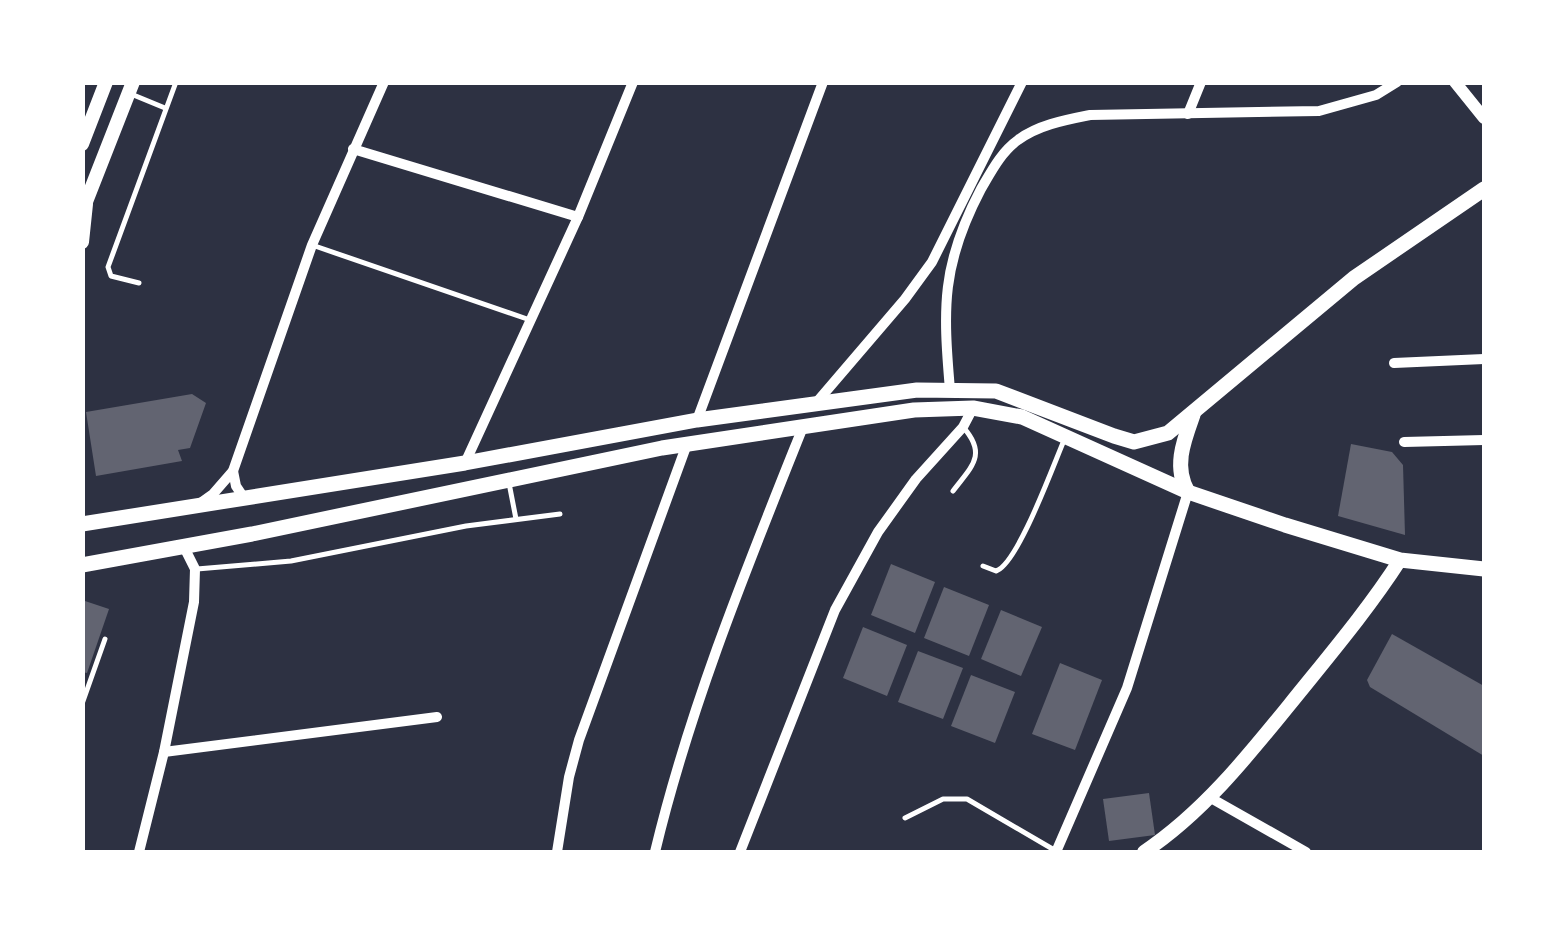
<svg xmlns="http://www.w3.org/2000/svg" width="1567" height="935" font-family="Raleway,sans-serif">
  <style>
    .building { fill: #626471 }
    .lines { fill: none; stroke-linecap: round; stroke-linejoin: round }
    .service { stroke: #fff; stroke-width: 5 }
    .minor { stroke: #fff; stroke-width: 10 }
    .tertiary { stroke: #fff; stroke-width: 12 }
    .secondary { stroke: #fff; stroke-width: 14 }
    .primary { stroke: #fff; stroke-width: 15 }
  </style>
  <rect width="100%" height="100%" fill="#2d3142"/>
  <!-- building -->
  <g class="building">
    <path d="M192,394L206,403L190,448L178,450L182,461L96,476L86,412Z"/>
    <path d="M1351,444L1392,452L1403,465L1405,535L1338,516Z"/>
    <path d="M891,564L935,582L915,633L871,615Z"/>
    <path d="M944,587L989,605L969,656L924,638Z"/>
    <path d="M82,600L109,609L87,673L82,672Z"/>
    <path d="M1001,610L1042,627L1021,676L981,659Z"/>
    <path d="M863,627L907,645L887,696L843,678Z"/>
    <path d="M1392,634L1484,686V756L1370,687L1367,680Z"/>
    <path d="M918,651L963,668L943,719L898,702Z"/>
    <path d="M1060,663L1102,680L1075,750L1032,734Z"/>
    <path d="M971,675L1015,692L995,743L951,726Z"/>
    <path d="M1149,793L1155,835L1109,841L1103,799Z"/>
  </g>
  <g class="lines">
    <!-- service -->
    <g class="service">
      <path d="M131,94L165,108"/>
      <path d="M312,245L530,320"/>
      <path d="M139,283L111,276L108,267L176,82"/>
      <path d="M509,483L516,519"/>
      <path d="M953,491C971,467 988,455 963,427"/>
      <path d="M983,566L996,571C1018,564 1054,463 1065,438"/>
      <path d="M197,569L291,561L466,526L560,514"/>
      <path d="M82,704L105,639"/>
      <path d="M905,818L943,799H967L1056,851"/>
    </g>
    <!-- minor -->
    <g class="minor">
      <path d="M1188,114L1201,82"/>
      <path d="M353,149L578,217"/>
      <path d="M1394,363L1484,359"/>
      <path d="M950,390C943,308 941,265 981,189C991,172 1001,152 1018,140C1038,125 1065,120 1090,115L1319,111L1376,95L1397,82"/>
      <path d="M816,403L905,299L932,262L1022,82"/>
      <path d="M697,420L823,82"/>
      <path d="M1404,442L1484,440"/>
      <path d="M465,463L578,217L633,82"/>
      <path d="M233,471L236,486L244,498"/>
      <path d="M199,504L213,494L233,471L312,245L384,82"/>
      <path d="M164,752L437,717"/>
      <path d="M1209,797L1306,852"/>
      <path d="M139,852L164,752L194,602L195,569L183,545"/>
      <path d="M557,852L569,777L579,740L687,444"/>
      <path d="M655,852C690,706 747,567 803,427"/>
      <path d="M740,852L835,610L878,532L916,479L963,427L973,408"/>
      <path d="M1056,852L1127,688L1188,492"/>
    </g>
    <!-- tertiary -->
    <path class="tertiary" d="M1455,82L1484,118"/>
    <!-- secondary -->
    <g class="secondary">
      <path d="M82,144L106,82"/>
      <path d="M82,212L133,82"/>
      <path d="M82,242L86,204"/>
      <path d="M1144,852C1207,810 1255,747 1303,688C1337,646 1371,605 1400,560"/>
    </g>
    <!-- primary -->
    <g class="primary">
      <path d="M1188,492C1173,467 1184,440 1193,415"/>
      <path d="M82,524L465,463L697,420L917,390L996,391L1114,436L1134,442L1168,433L1354,278L1484,189"/>
      <path d="M82,565L252,534L662,448L914,410L973,408L1022,417L1188,492L1285,525L1400,560L1484,569"/>
    </g>
  </g>
  <!-- border -->
  <rect width="1567" height="935" fill="none" stroke="#ffffff" stroke-width="170"/>
</svg>
